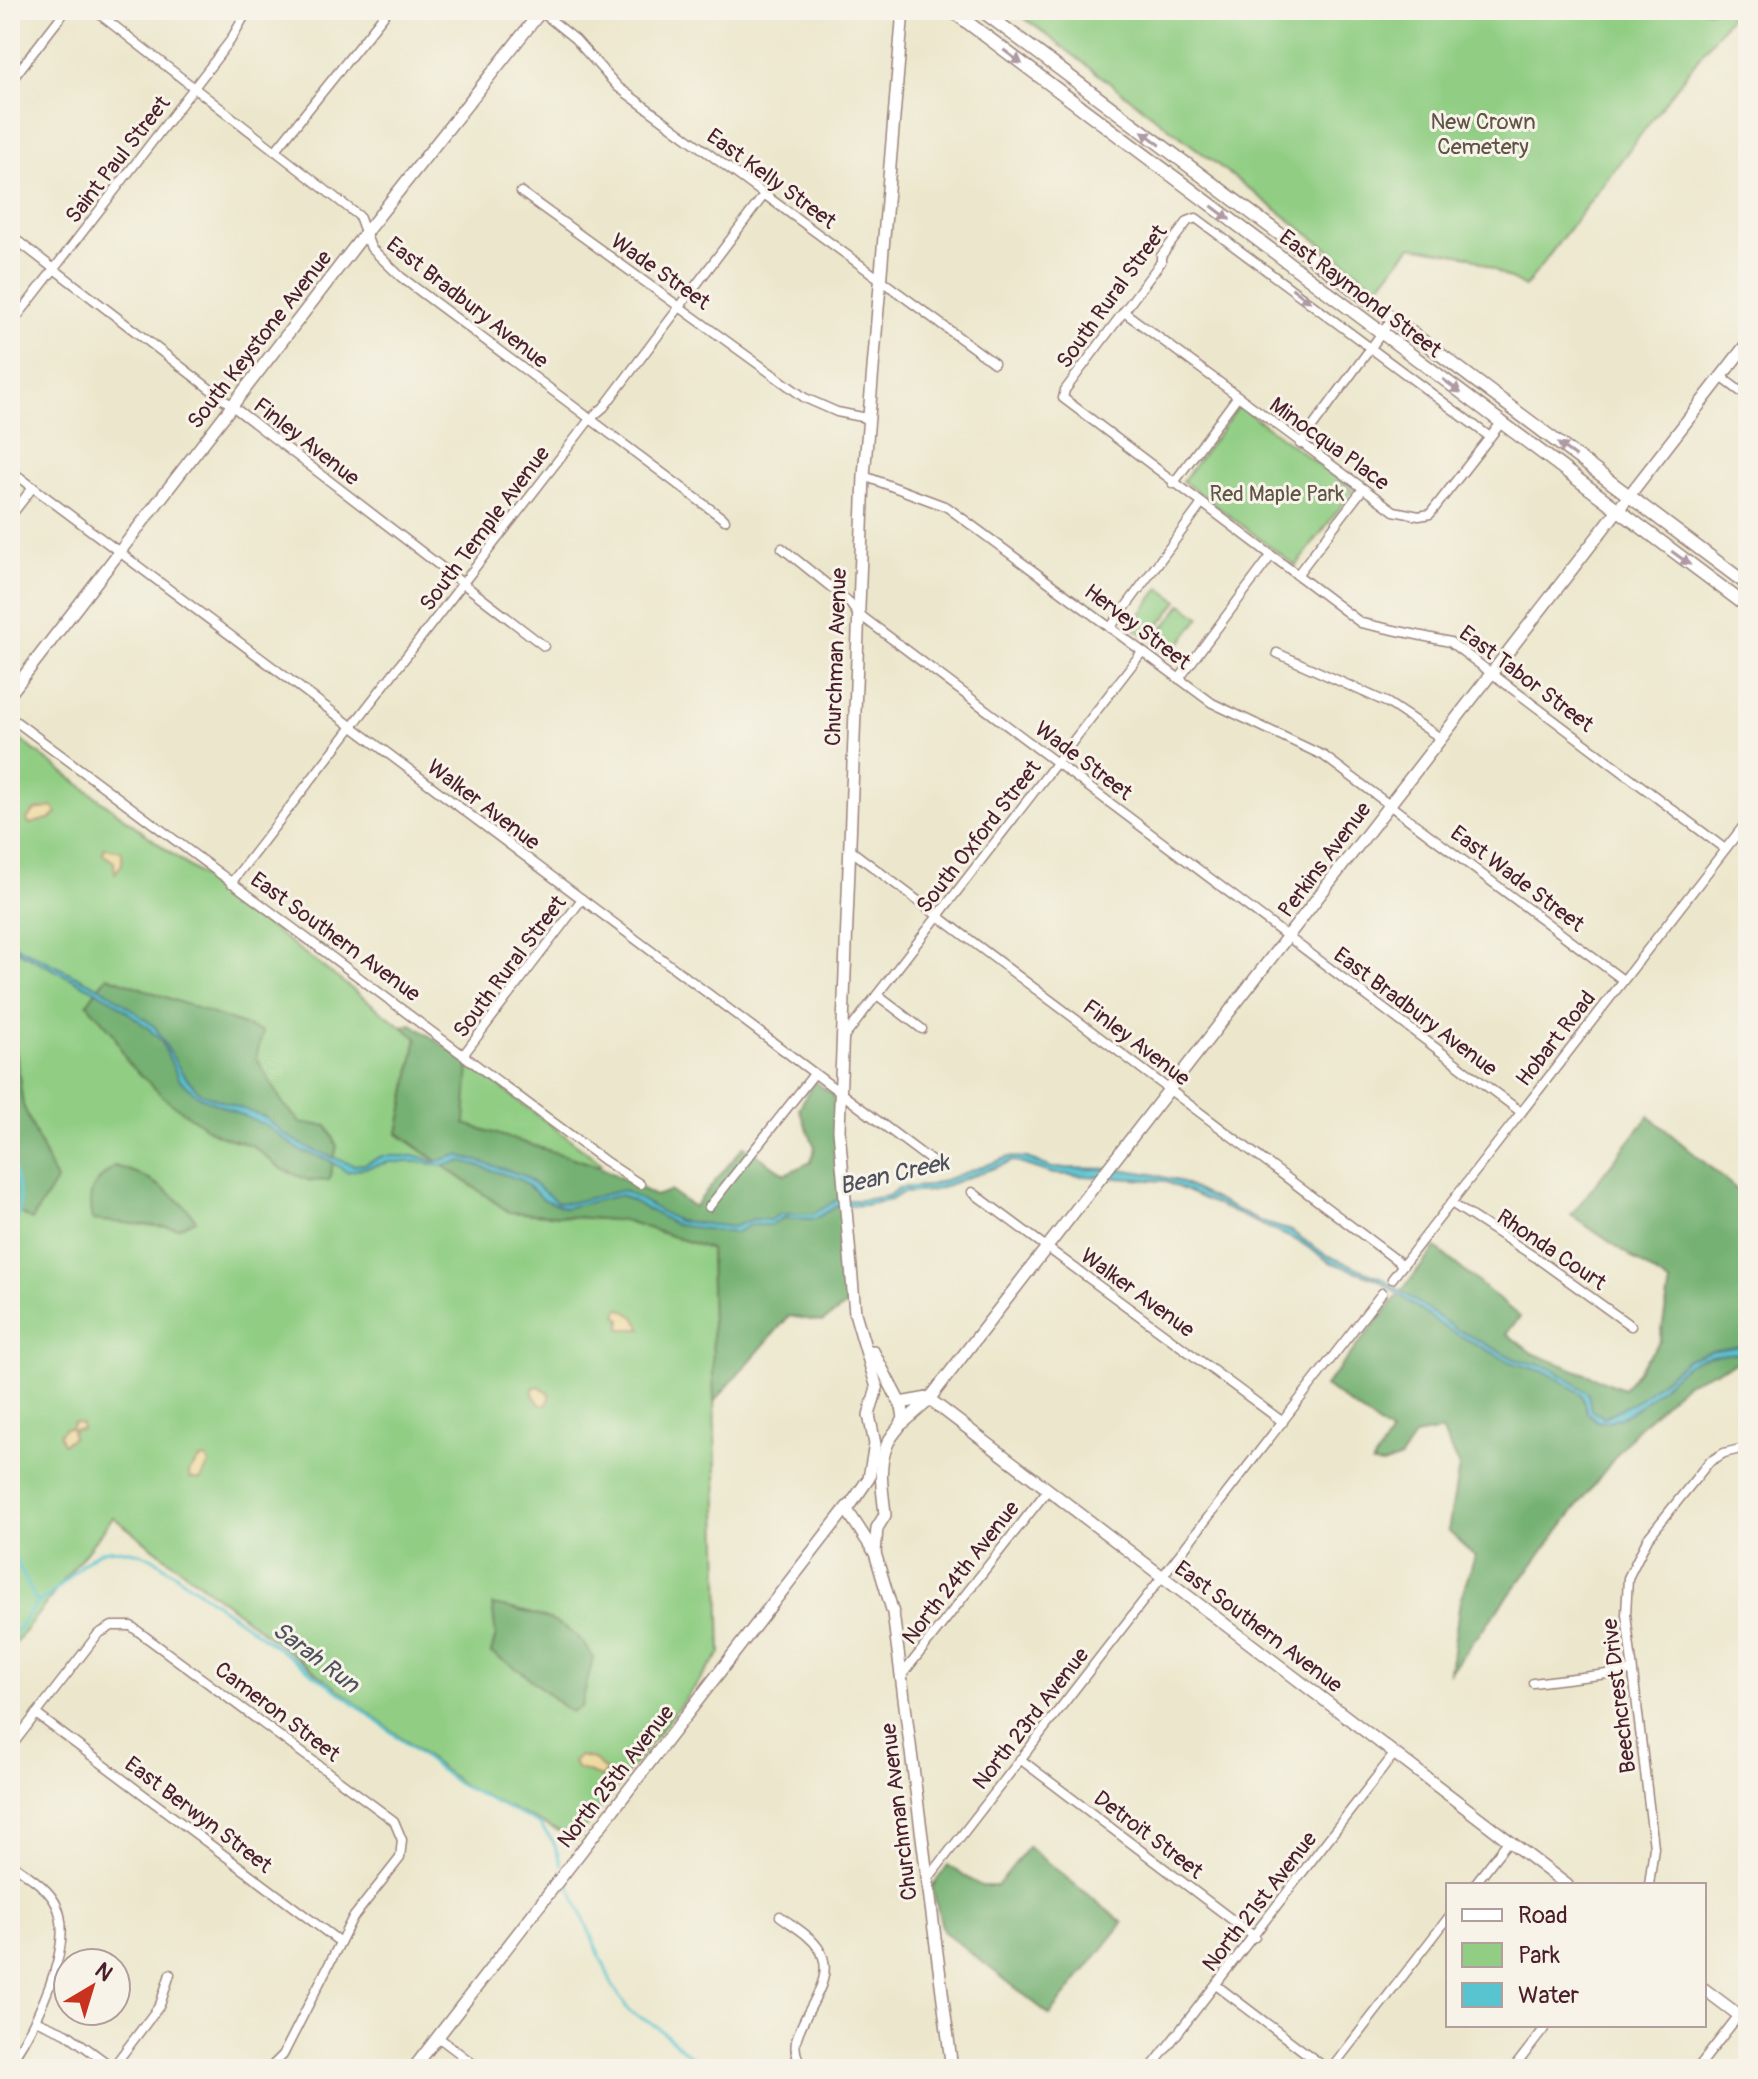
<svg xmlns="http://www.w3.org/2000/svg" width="1758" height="2079" font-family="Pangolin,sans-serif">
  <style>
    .green { fill: #91ce84; stroke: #6e7658; stroke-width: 2 }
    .forest { fill: #74b172; stroke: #5f684e; stroke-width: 2 }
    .sand { fill: #eeda9e; stroke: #9c7c64; stroke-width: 2 }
    .water { fill: #58c4d0; stroke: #51727e; stroke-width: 2 }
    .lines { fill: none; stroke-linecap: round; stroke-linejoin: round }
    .stream { stroke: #58c4d0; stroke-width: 3 }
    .street-casing { stroke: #9b837c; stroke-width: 11 }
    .secondary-casing { stroke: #9b837c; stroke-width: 14 }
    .primary-casing { stroke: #9b837c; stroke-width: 15 }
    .street { stroke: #fff; stroke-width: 8 }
    .secondary { stroke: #fff; stroke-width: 11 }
    .primary { stroke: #fff; stroke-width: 12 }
    .oneway { fill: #ae9aa0 }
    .labels { text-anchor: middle; stroke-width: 6; stroke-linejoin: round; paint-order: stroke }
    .park-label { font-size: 22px; fill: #5f5446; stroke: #f7f3e8 }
    .street-label { font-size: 22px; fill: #4a1f2b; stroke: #f7f3e8 }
    .water-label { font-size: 24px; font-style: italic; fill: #4e515d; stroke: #f7f3e8 }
  </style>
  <rect width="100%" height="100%" fill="#f7f3e8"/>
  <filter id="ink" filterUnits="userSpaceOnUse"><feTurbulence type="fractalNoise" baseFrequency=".0125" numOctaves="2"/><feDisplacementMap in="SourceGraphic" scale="16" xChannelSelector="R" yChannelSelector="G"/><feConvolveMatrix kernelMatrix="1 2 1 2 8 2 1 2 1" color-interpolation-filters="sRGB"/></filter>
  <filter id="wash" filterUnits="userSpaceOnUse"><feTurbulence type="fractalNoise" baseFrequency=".006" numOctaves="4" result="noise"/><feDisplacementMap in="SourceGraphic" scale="32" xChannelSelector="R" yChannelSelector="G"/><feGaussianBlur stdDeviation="1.8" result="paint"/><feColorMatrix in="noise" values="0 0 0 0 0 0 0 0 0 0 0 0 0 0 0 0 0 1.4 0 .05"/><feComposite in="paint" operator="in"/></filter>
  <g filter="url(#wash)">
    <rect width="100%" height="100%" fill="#ece7cc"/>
    <!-- green -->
    <g class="green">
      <path d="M1014,10H1735L1525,287L1469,256L1411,246L1378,287Z"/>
      <path d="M1239,406L1353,490L1296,566L1183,481Z"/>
      <path d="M1160,588L1178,601L1149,639L1132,626Z"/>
      <path d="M1182,604L1200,617L1171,655L1153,642Z"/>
      <path d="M10,732L417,1038L398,1134L509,1212L627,1221L710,1249L721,1653L576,1839L467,1788L113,1517L10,1650Z"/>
      <path d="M469,1063L601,1163L598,1166L464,1124Z"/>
    </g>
    <!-- forest -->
    <g class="forest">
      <path d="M107,976L263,1032L256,1057L284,1105L301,1123L327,1126L337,1146L329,1180L311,1181L281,1169L253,1146L216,1134L169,1102L128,1063L113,1033L87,1004Z"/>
      <path d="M10,1007L23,1105L56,1181L32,1220L10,1207Z"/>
      <path d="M412,1024L469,1063L465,1124L598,1166L655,1196L670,1191L694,1207L744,1146L785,1174L811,1162L815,1147L799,1109L814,1081L833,1095L847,1305L822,1322L789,1316L714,1402L710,1249L627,1221L509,1212L398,1133L417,1038L402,1026Z"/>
      <path d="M1649,1116L1748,1199V1366L1735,1363L1686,1383L1636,1430L1450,1672L1460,1600L1475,1556L1448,1531L1459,1467L1442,1431L1414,1436L1401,1458L1383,1465L1372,1464L1391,1434L1325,1386L1436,1248L1520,1317L1506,1333L1532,1353L1624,1389L1660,1341L1670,1284L1571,1215Z"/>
      <path d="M114,1166C143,1172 179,1195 196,1220L178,1228L92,1220C86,1190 93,1185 114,1166Z"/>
      <path d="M492,1605C531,1612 573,1620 593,1658L581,1707L570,1712L522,1672L491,1653L496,1635Z"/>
      <path d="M1028,1847L1123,1923L1050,2015L943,1931L932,1887L948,1865L981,1886H997Z"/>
    </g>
    <!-- sand -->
    <g class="sand">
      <path d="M53,807L57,813L52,818L30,824L26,820L35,810Z"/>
      <path d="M104,848L122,851V864L115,873L114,862L103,854Z"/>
      <path d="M620,1308L635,1317L642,1329H620L621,1319L617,1315Z"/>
      <path d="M539,1386L550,1394L547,1405H540L533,1394V1388Z"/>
      <path d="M74,1422L81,1424L82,1429L72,1430L73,1437L63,1444L59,1434L65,1428H71Z"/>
      <path d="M206,1458L209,1464L201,1480L190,1478L189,1472L199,1459Z"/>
      <path d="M579,1756L593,1759L607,1772L601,1777L576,1768L573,1761Z"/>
    </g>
    <!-- water -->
    <path class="water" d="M10,943L110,993L155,1027L182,1073L200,1093L265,1117L284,1134L308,1148L353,1165L365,1164L382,1156H418L435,1162L458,1155L523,1175L557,1202L569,1203L623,1190L678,1221L733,1227L753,1219L770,1220L780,1214H813L837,1200H861L888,1196L898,1188L928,1186L1009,1157L1027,1158L1052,1168L1119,1169L1152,1174L1178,1181L1259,1221L1291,1231L1326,1255L1382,1278L1456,1329L1515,1359L1552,1368L1588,1393L1591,1410L1604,1417L1637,1401L1688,1359L1710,1351L1741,1346H1748V1353C1730,1353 1702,1355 1687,1365C1659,1385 1635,1422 1598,1422L1587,1412L1581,1394L1551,1374L1510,1362L1445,1328L1377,1279L1330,1262L1300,1242L1164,1181L1053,1174L1013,1161L931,1191L902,1193L891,1200L865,1205L837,1206L815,1219L783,1218L771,1225H750L735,1233L676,1225L621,1195L565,1208L543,1199L521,1180L463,1161L441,1166L421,1162H390L347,1172L327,1159L301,1151L265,1125L198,1096L179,1079L161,1041L148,1028L111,999L10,947Z"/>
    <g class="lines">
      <!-- stream -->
      <g class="stream">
        <path d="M10,1156C20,1189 25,1207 10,1240"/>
        <path d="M10,1548L37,1603L10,1640"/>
        <path d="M37,1603C87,1576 82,1530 153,1558L350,1700L458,1784L539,1824L553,1841L561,1864"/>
        <path d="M568,1882L613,1986L629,2011L657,2027L706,2069"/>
      </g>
    </g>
  </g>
  <g filter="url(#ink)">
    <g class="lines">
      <!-- street casing -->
      <g class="street-casing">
        <g id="street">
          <path d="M94,10L359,216L371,248L401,277L725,520"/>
          <path d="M539,10L575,39L618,87L994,363"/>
          <path d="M10,82L66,10"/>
          <path d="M275,151L388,10"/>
          <path d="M521,192L805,398L837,412L867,418"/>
          <path d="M10,235L544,646"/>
          <path d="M1124,312L1394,511L1419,516L1430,514L1501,423"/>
          <path d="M10,326L230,41L248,10"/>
          <path d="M1721,377L1748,397"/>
          <path d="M1490,437L1196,218L1188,221L1161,256V262L1065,390L1063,398L1361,623L1450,642L1725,849"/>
          <path d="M1300,444L1392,319"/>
          <path d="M10,470L938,1166"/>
          <path d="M864,476L947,507L1212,703L1324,756L1623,980"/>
          <path d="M1173,484L1237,397"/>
          <path d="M10,517L33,487"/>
          <path d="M782,548L848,601L856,612L1521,1112"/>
          <path d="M1297,575L1362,490"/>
          <path d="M1110,628L1201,505"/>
          <path d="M1277,653L1388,703L1442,739"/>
          <path d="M1179,679L1271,556"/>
          <path d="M10,717L605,1161L640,1184"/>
          <path d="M849,849L1403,1265"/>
          <path d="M231,883L590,419L604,407L764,195"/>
          <path d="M877,995L922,1029"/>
          <path d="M842,1040L1142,652"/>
          <path d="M464,1054L582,899"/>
          <path d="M972,1192L1283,1422"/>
          <path d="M1451,1203L1538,1259L1631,1326"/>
          <path d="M709,1207L814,1074"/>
          <path d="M1392,1279L1748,820"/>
          <path d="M902,1675L1047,1491"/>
          <path d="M1533,1683L1632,1671"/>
          <path d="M36,1714L340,1942"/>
          <path d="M10,1748L98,1634L112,1626H131L394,1821L402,1840L400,1858L352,1919L283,2055L269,2069"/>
          <path d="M1020,1759L1255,1937"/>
          <path d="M10,1862C25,1874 47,1886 56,1904C77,1945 33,2029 10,2063"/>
          <path d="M927,1880L1382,1293"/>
          <path d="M1474,1885L1509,1840"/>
          <path d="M1649,1885L1654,1847L1626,1614L1628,1578L1648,1538L1709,1462L1724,1453L1748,1447"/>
          <path d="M780,1916C793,1926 810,1935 819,1949C846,1989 767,2038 807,2069"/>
          <path d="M1216,1985L1327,2069"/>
          <path d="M35,2020L66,2033L115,2069"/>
          <path d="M438,2037L480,2069"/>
          <path d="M113,2067L160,2005L170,1974"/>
          <path d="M1150,2069L1395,1753"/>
          <path d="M1331,2069L1448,1918"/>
          <path d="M1513,2069L1547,2025"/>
          <path d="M1697,2069L1739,2015"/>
        </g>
      </g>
      <!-- secondary casing -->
      <g class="secondary-casing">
        <g id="secondary">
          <path d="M903,10L864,476L839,1130L855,1313L877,1388L869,1415L875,1444L869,1478L847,1510L875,1553L893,1613L952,2069"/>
          <path d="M10,694L359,241L542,10"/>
          <path d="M873,1351L902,1407L904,1418C900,1429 891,1434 887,1445C877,1470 883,1490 885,1515L877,1528L875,1553"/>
          <path d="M928,1398L1567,1885"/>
          <path d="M900,1403L928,1398"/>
          <path d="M903,1423L927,1402L1748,342"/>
          <path d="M1704,1989L1748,2022"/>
          <path d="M413,2069L847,1507"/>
        </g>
      </g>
      <!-- primary casing -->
      <g class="primary-casing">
        <g id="primary">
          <path d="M951,10L1748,607"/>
          <path d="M981,10L1748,585"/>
        </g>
      </g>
      <!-- street -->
      <use href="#street" class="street"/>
      <!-- secondary -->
      <use href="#secondary" class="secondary"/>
      <!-- primary -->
      <use href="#primary" class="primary"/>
    </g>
    <!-- one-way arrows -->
    <defs><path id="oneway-solid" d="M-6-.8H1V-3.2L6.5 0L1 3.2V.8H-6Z" transform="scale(2)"/></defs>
    <g class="oneway">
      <use href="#oneway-solid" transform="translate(1013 57) rotate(37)"/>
      <use href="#oneway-solid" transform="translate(1151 138) rotate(-143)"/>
      <use href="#oneway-solid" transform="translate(1221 213) rotate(37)"/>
      <use href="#oneway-solid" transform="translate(1301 295) rotate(37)"/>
      <use href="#oneway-solid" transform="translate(1452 386) rotate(37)"/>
      <use href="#oneway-solid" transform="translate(1567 450) rotate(-143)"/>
      <use href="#oneway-solid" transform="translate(1681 558) rotate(36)"/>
    </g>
  </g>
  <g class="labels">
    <!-- park labels -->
    <g class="park-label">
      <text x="1483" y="129">New Crown<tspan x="1483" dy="25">Cemetery</tspan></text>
      <text x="1277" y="501">Red Maple Park</text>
    </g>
    <!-- street labels -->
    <g class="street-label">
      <text transform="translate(117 159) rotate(-52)" y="8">Saint Paul Street</text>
      <text transform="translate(772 178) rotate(36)" y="8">East Kelly Street</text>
      <text transform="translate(661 271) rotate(35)" y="8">Wade Street</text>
      <text transform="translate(1361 293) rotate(37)" y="8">East Raymond Street</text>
      <text transform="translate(1111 296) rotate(-54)" y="8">South Rural Street</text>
      <text transform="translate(468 302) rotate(38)" y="8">East Bradbury Avenue</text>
      <text transform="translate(259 339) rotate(-52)" y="8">South Keystone Avenue</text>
      <text transform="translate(307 441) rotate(38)" y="8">Finley Avenue</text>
      <text transform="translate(1330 443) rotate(36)" y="8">Minocqua Place</text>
      <text transform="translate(484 528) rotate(-53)" y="8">South Temple Avenue</text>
      <text transform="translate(1138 626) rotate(37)" y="8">Hervey Street</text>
      <text transform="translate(835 657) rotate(-88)" y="8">Churchman Avenue</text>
      <text transform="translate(1527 678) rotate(37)" y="8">East Tabor Street</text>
      <text transform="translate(1084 760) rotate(37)" y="8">Wade Street</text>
      <text transform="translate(484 804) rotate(37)" y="8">Walker Avenue</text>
      <text transform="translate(978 836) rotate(-52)" y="8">South Oxford Street</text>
      <text transform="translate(1324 859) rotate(-53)" y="8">Perkins Avenue</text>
      <text transform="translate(1518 878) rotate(37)" y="8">East Wade Street</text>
      <text transform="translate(336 936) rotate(36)" y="8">East Southern Avenue</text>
      <text transform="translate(509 966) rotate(-53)" y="8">South Rural Street</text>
      <text transform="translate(1416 1011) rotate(37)" y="8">East Bradbury Avenue</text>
      <text transform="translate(1555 1038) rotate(-52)" y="8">Hobart Road</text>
      <text transform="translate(1137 1042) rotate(37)" y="8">Finley Avenue</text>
      <text transform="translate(1552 1249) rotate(34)" y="8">Rhonda Court</text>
      <text transform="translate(1138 1292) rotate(36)" y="8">Walker Avenue</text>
      <text transform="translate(960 1572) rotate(-52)" y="8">North 24th Avenue</text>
      <text transform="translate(1259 1626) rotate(37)" y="8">East Southern Avenue</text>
      <text transform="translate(1618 1696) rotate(-97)" y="8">Beechcrest Drive</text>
      <text transform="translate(278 1711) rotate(37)" y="8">Cameron Street</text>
      <text transform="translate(1030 1718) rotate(-52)" y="8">North 23rd Avenue</text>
      <text transform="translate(615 1776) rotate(-52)" y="8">North 25th Avenue</text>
      <text transform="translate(898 1812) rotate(-97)" y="8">Churchman Avenue</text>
      <text transform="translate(199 1814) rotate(37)" y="8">East Berwyn Street</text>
      <text transform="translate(1149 1834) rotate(37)" y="8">Detroit Street</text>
      <text transform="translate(1259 1901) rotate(-52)" y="8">North 21st Avenue</text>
    </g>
    <!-- water labels -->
    <g class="water-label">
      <text transform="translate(894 1174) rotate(-13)" y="8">Bean Creek</text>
      <text transform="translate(316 1657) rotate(37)" y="8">Sarah Run</text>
    </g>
  </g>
  <!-- margin -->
  <rect width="1758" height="2079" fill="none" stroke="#f7f3e8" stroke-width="40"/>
  <!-- legend -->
  <rect x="1446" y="1883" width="260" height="144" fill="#f7f3e8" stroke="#b29e9c" stroke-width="2"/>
  <rect x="1462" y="1909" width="40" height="12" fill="#ffffff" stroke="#b29e9c" stroke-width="2"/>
  <text x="1518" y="1923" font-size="24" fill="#4a1f2b">Road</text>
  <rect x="1462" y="1943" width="40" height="24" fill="#91ce84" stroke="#b29e9c" stroke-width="2"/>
  <text x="1518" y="1963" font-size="24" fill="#4a1f2b">Park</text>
  <rect x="1462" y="1983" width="40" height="24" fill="#58c4d0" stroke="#b29e9c" stroke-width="2"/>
  <text x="1518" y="2003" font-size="24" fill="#4a1f2b">Water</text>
  <!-- north arrow -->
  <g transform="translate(92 1987) rotate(38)"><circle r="38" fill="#f7f3e8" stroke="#b29e9c" stroke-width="2"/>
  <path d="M0-6L14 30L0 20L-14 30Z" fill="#c8321e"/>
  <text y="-12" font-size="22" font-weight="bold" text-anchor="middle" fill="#4a1f2b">N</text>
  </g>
</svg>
